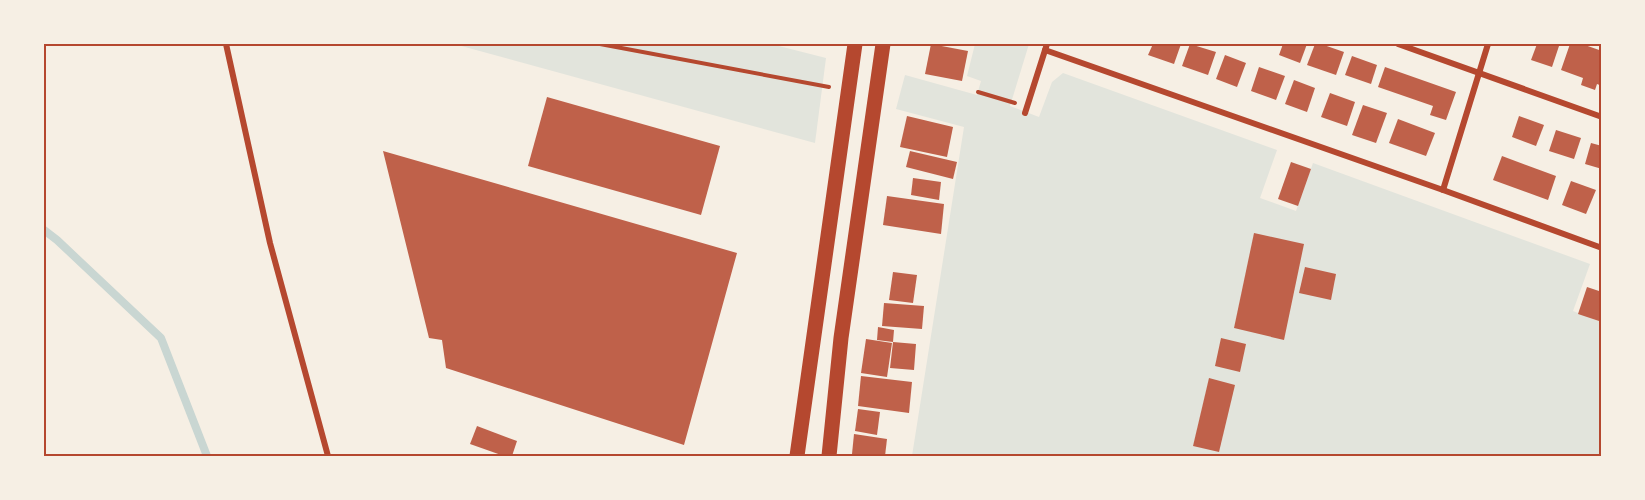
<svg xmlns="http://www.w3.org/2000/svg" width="1645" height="500" font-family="'Nunito Sans',sans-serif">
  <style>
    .green { fill: #e2e4dc }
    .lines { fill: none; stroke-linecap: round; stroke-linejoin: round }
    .stream { stroke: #c9d6d2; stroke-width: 8 }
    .building { fill: #bf614a }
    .path { stroke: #b5482f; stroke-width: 4 }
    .minor { stroke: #b5482f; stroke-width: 6 }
    .primary { stroke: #b5482f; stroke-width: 15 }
    .neatline { fill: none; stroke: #b5482f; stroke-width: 2 }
  </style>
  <rect width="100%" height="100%" fill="#f6efe4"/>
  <!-- green -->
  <g class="green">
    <path d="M454,44H771L826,58L815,143Z"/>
    <path d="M975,44H1029L1010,106L1039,117L1052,82L1063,73L1277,150L1260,198L1296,211L1313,163L1590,264L1573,311L1601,322V456H912L964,127L896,109L905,75L977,95L981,81L967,76Z"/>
  </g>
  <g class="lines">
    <!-- stream -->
    <path class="stream" d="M44,230L57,240L161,338L207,456"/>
  </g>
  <!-- building -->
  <g class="building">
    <path d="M931,44L968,51L962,81L925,74Z"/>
    <path d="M1153,44H1181L1174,64L1148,55Z"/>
    <path d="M1190,44L1216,52L1208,75L1182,66Z"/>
    <path d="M1283,44H1307L1300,63L1279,55Z"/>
    <path d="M1315,44H1321L1344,52L1336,75L1307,65Z"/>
    <path d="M1537,44H1552L1559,46L1552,67L1531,60Z"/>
    <path d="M1570,44H1582L1602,51V86L1597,84L1595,90L1581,85L1583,78L1561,70Z"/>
    <path d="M1225,55L1246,63L1237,87L1216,79Z"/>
    <path d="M1352,56L1377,65L1371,84L1345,75Z"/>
    <path d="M1259,67L1285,76L1276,100L1251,91Z"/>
    <path d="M1385,67L1456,92L1446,120L1430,115L1433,106L1378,87Z"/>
    <path d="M1294,80L1315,88L1307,112L1285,104Z"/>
    <path d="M1330,93L1355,102L1347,126L1321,117Z"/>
    <path d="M547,97L720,146L701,215L528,166Z"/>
    <path d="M1363,105L1387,113L1376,143L1352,135Z"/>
    <path d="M907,116L953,127L947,157L900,147Z"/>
    <path d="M1519,116L1544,125L1536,146L1512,137Z"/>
    <path d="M1398,119L1435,133L1426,156L1389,143Z"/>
    <path d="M1556,130L1581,138L1574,159L1549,151Z"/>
    <path d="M1591,143L1602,146V169L1585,164Z"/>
    <path d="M383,151L737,253L684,445L446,368L442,340L429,338Z"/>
    <path d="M910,151L957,162L953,179L906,167Z"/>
    <path d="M1502,156L1556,176L1548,200L1493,180Z"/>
    <path d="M1291,162L1311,169L1298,206L1278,199Z"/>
    <path d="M913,178L941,182L939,200L911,195Z"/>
    <path d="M1571,181L1596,190L1586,214L1562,205Z"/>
    <path d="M887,196L944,204L941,234L883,225Z"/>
    <path d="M1254,233L1304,244L1284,340L1234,328Z"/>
    <path d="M1305,267L1336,274L1331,300L1299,293Z"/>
    <path d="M893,272L917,275L913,303L889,300Z"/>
    <path d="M1587,287L1602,292V322L1578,314Z"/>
    <path d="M884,303L924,306L922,329L882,326Z"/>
    <path d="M878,327L894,330L893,342L916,344L914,370L890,368L893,342L877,340Z"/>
    <path d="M1221,338L1246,344L1240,372L1215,366Z"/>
    <path d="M866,339L892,343L887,377L861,373Z"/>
    <path d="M861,376L912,382L909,413L858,406Z"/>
    <path d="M1209,378L1235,385L1219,452L1193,446Z"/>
    <path d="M858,409L880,412L877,435L855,431Z"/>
    <path d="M477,426L517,441L512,456H504L470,444Z"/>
    <path d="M854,434L887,439L885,456L852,454Z"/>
  </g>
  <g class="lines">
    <!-- path -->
    <g class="path">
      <path d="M600,44L829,87"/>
      <path d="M978,92L1015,103"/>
    </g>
    <!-- minor -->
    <g class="minor">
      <path d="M226,44L270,243L328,456"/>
      <path d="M1398,44L1602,117"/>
      <path d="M1045,50L1443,190L1602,248"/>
      <path d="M1025,113L1047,44"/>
      <path d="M1443,190L1488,44"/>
    </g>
    <!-- primary -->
    <g class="primary">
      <path d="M797,456L855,44"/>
      <path d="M829,456L841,338L883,44"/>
    </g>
  </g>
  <!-- border -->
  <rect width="1645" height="500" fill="none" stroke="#f6efe4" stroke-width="90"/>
  <rect x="45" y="45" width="1555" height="410" class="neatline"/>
</svg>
